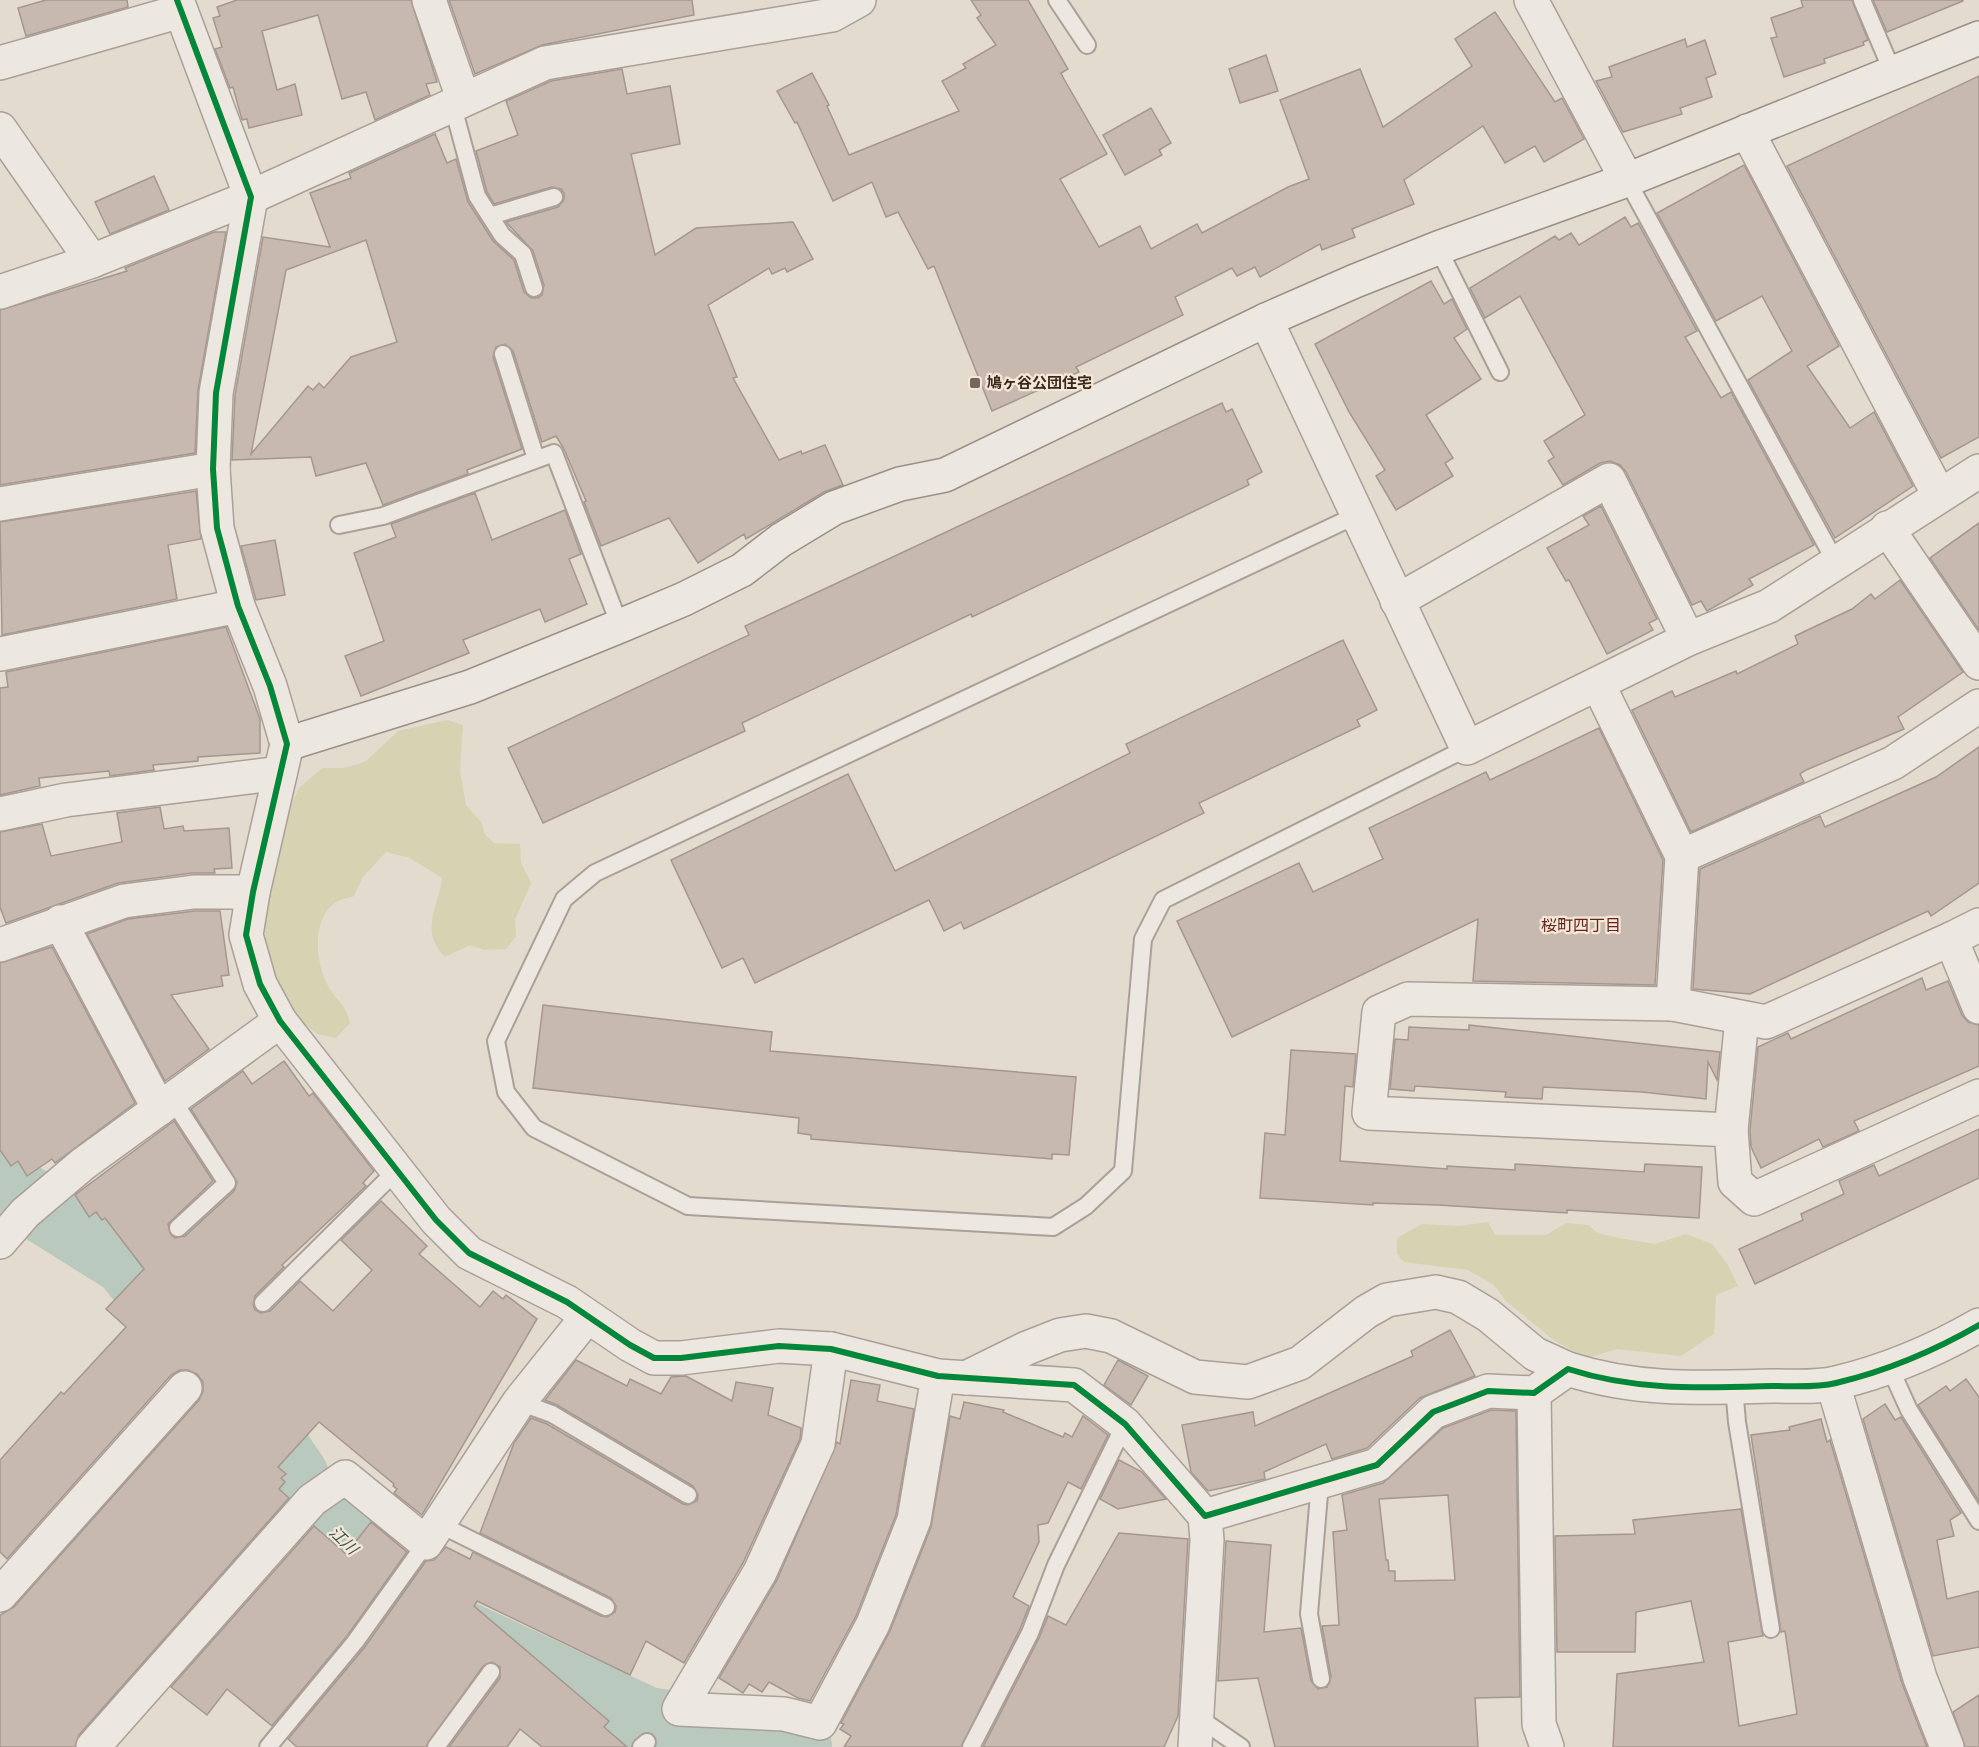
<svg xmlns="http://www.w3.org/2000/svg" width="1979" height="1747" font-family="'Libre Baskerville','Noto Sans JP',serif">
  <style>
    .green { fill: #d6d2b2 }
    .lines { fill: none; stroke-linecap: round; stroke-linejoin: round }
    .river { stroke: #bac9be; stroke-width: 68 }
    .building { fill: #c8b9b0; stroke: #a5978e; stroke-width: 1.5; fill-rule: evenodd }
    .lane-casing { stroke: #aaa097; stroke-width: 20 }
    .street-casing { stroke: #aaa097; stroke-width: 36 }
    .secondary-casing { stroke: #999088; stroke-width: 36 }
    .lane { stroke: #ece7e1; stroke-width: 16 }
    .street { stroke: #ece7e1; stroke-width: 33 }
    .secondary { stroke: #ece7e1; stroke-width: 33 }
    .cycleway-casing { stroke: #f5e7d6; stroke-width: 10 }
    .cycleway { stroke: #00873e; stroke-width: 6 }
    .poi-dot { fill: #75675d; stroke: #f5e7d6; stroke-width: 2 }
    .labels { text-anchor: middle; stroke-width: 4.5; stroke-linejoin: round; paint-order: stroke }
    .poi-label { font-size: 15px; font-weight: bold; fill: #392820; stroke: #f5e7d6; text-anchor: start }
    .neighbourhood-label { font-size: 16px; fill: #642420; stroke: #f5e7d6 }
    .water-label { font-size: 16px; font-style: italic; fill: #2f584f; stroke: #f5e7d6 }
  </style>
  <rect width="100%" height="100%" fill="#e4dbcf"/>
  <!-- green -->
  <g class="green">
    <path d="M447,720L463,725L460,771L466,805L481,822L485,834L494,843L520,844L521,863L531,883L515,920L516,936L506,949L484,950L470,945L445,957C419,930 438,910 442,878L410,858L386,852L362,878L354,896C349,898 341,899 336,902C310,919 315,969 332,992C342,1006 345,1004 350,1023L336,1038L317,1034L295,1016L281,994L266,944L264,903L275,873L285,818L299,788L322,768H344L365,762L398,731Z"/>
    <path d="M1488,1222L1495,1235H1546L1566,1223L1589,1225L1597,1233L1618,1238L1655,1244L1686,1234L1712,1244L1728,1265L1738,1286L1716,1295L1714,1334L1681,1356L1617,1349L1587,1358L1555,1341L1506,1301L1494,1285L1468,1270L1404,1262L1397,1254V1238L1422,1224L1458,1226Z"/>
  </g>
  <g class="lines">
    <!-- river -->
    <path class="river" d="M0,1178L4,1185L127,1262L166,1312L221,1399L266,1434L295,1476L300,1498L401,1594L443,1625L647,1721L789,1741L798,1747"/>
  </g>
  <!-- building -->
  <g class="building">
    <path d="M46,0H127L128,7L26,36L18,8Z"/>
    <path d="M237,0H411L437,82L426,84L430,95L375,120L366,92L342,99L318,15L262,31L277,90L295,84L302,115L249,128L247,119L242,120L233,87L230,88L215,49L222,47L213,18L220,16L217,7Z"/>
    <path d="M449,0H692L694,15L542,45L475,74Z"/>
    <path d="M971,0H1028L1068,69L1061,73L1064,79L1107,154L1060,179L1099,247L1140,226L1151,249L1197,224L1202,233L1288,187L1309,179L1280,100L1360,69L1383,127L1472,66L1455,39L1495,12L1555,102L1562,98L1584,139L1544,162L1535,146L1505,163L1483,126L1404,180L1414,204L1352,229L1355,237L1322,250L1320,244L1260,277L1255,267L1237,276L1232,268L1175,297L1183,315L1076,367L1079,372L992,411L934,266L928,269L898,212L886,217L872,182L833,201L797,122L795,123L777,91L812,73L829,105L827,106L849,155L959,111L942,81L966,68L963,64L996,45L977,18L981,15Z"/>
    <path d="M1801,0H1852L1868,40L1863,42L1864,45L1824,59L1825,63L1784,77L1771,38L1777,37L1771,18L1803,7Z"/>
    <path d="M1873,0H1963V1L1887,32Z"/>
    <path d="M1685,39L1687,47L1705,40L1716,74L1706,78L1712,97L1680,108L1682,114L1623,132L1596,81L1612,77L1609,67Z"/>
    <path d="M1266,55L1278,91L1240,103L1229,69Z"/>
    <path d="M622,69L627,94L670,86L680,144L631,154L655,255L696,228L793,222L813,259L787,272L785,268L772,274L769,268L708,305L737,377L733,378L779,460L801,451L802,454L825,445L843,485L824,492L746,539L744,534L698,563L669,518L601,546L584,502L586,501L564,449L556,436L542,442L513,351L505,344L496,347L493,357L522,449L467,470L468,474L383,505L366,463L316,476L311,457L232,460L235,395L263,237L330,247L310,193L351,178L349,173L435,134L447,163L456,159L468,202L493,241L514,260L524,292L531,298H538L542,295L544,285L533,251L506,222L558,207L564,200V193L561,189L552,187L494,204L487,192L476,151L518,135L506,101L551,81ZM366,240L397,342L351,357L324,388L319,383L313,390L308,386L251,454L286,270Z"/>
    <path d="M1979,76V437L1941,458L1787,166Z"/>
    <path d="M1151,108L1171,143L1159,150L1162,155L1125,175L1103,135Z"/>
    <path d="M1744,165L1839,346L1807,366L1850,428L1874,412L1913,486L1835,538L1748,380L1792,351L1762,296L1716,321L1657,213Z"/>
    <path d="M154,176L169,210L110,234L95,202Z"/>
    <path d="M1625,217L1631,227L1638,223L1697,331L1685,337L1721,398L1731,392L1814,545L1749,579L1753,585L1707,611L1701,601L1692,605L1626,472L1620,465L1610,461L1600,463L1563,485L1548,461L1554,457L1544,441L1585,415L1520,296L1485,318L1470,288L1555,236L1559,240L1571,233L1579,245Z"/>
    <path d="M214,232H226L198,390L195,453L0,485V310L127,271L125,268Z"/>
    <path d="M1431,281L1444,304L1452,299L1467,329L1454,338L1481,379L1426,415L1453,458L1445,463L1453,476L1396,510L1376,476L1385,470L1349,412L1315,344Z"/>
    <path d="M1222,403L1226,412L1232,409L1262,472L1247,480L1249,485L972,617L971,614L742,723L745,731L543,823L508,748L749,635L745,626Z"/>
    <path d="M196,491L201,539L168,545L177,599L2,635L0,522Z"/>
    <path d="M475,493L492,540L565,510L581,554L569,559L587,604L545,622L540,609L463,640L469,653L361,696L345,656L384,641L354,553L396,537L391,524Z"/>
    <path d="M1601,506L1657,619L1649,623L1653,630L1607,654L1569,580L1566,581L1547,548L1589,525L1583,516Z"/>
    <path d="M1979,523V630L1930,558Z"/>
    <path d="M275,540L285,595L256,600L241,546Z"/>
    <path d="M1900,580L1963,672L1898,717L1904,729L1806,770L1800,774L1804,782L1691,832L1632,710L1672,691L1675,697L1736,671L1737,674L1798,644L1795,636L1852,609L1871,594L1875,599Z"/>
    <path d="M226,627L260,719V753L198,757V761L153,765L154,770L110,776L109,771L39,778L40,786L0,795V688L8,687L6,672Z"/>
    <path d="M1343,640L1377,710L1357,720L1360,726L1199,803L1204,813L964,929L961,922L944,931L929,900L755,983L743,958L722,968L671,860L848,774L895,871L1130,753L1126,744Z"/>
    <path d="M1599,728L1663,860L1655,985L1473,981L1478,919L1232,1037L1177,921L1299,863L1313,892L1383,859L1369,828L1486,772L1490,780Z"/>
    <path d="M1979,747V883L1931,916L1928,911L1750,994L1693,989L1700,869L1820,816L1825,827L1936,777Z"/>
    <path d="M160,807L164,829L183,826L184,831L229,828L232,868L214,869L215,873H192L118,883L6,923L0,907V832L42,824L51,856L122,842L117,813Z"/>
    <path d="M195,911H220L229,975L221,976L223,986L171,995L209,1049L165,1081L87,934L128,919Z"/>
    <path d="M52,947L135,1103L55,1163L52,1159L27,1176L18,1161L11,1166L0,1150V963Z"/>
    <path d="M1922,978L1926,990L1948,981L1962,1015L1968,1022L1979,1025V1066L1854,1121L1859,1131L1823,1147L1819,1139L1761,1168L1751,1147L1750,1130L1758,1047L1788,1033L1791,1039Z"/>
    <path d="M543,1005L772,1032L770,1051L1076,1077L1069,1155L1052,1154V1159L811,1139V1135L798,1133L799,1118L533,1088Z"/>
    <path d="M1469,1025L1720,1052L1717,1080L1708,1062L1706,1099L1642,1092L1543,1087L1542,1099L1505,1097L1506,1092L1415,1086L1414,1091L1390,1089L1395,1039L1408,1040L1409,1027L1469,1030Z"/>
    <path d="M1291,1050L1356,1054L1353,1087L1345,1086L1340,1161L1447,1169V1166L1515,1170V1164L1644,1172L1645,1164L1702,1167L1699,1218L1567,1210V1213L1438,1205L1373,1203V1205L1260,1198L1265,1133L1285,1135Z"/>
    <path d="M284,1061L309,1096L313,1093L374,1171L363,1183L366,1186L282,1265L284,1267L255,1296L253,1305L255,1310L261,1313L270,1311L300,1281L333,1311L372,1270L341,1240L381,1201L427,1246L419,1254L480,1307L493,1291L503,1299L506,1295L537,1319L422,1515L394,1493L397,1489L393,1486L394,1484L319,1422L278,1467L286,1474L281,1478L285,1482L279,1489L289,1498L79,1735L75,1747H0V1615L14,1607L199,1400L203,1391V1382L197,1374L188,1370H180L171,1375L7,1559L0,1552V1460L61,1392L64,1394L126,1327L106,1309L144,1269L105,1218L102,1220L96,1212L89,1217L75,1195L174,1121L213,1181L168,1224L171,1235L175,1238L185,1236L234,1191L237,1182L191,1109L243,1071L252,1084Z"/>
    <path d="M1979,1129V1178L1755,1284L1739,1249L1803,1220L1801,1214L1844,1194L1839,1181L1874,1165L1879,1176Z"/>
    <path d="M1450,1330L1475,1376L1420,1398L1367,1448L1332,1459L1326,1444L1264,1472L1265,1479L1208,1491L1191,1472L1182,1425L1253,1412L1255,1426L1413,1356L1411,1351Z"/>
    <path d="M576,1360L627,1386L630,1379L661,1394L671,1377L686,1376L732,1401L736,1382L773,1388L768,1415L801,1428L800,1439L743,1563L684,1663L646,1641L630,1675L477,1601L474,1606L609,1721L604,1727L627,1747H542L520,1729L507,1747H449L500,1678V1667L492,1662L483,1666L426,1747H297L288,1739L364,1648L426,1561L434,1560L446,1547L470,1559L473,1552L601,1616L607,1617L615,1612L616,1606L611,1598L480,1533L514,1443L531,1418L547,1424L683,1504L688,1505L697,1501L698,1495L693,1486L557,1405L545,1400Z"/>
    <path d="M1118,1360L1148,1376L1131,1405L1104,1385Z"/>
    <path d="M1966,1379L1979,1397V1501L1918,1405L1946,1386L1950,1391Z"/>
    <path d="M851,1380L880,1385L877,1401L914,1409L896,1515L856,1616L810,1701L798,1698L769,1682L762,1692L749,1684L743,1693L719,1678L777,1580L837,1442L840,1444Z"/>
    <path d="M964,1402L1004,1410L1003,1412L1063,1437L1065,1433L1072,1437L1083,1416L1108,1435L1081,1489L1068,1482L1048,1523L1038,1525L1039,1542L1013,1597L1029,1606L1020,1629L961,1747H844L851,1736L840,1729L844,1724L841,1723L890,1631L931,1527L950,1416L960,1419Z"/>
    <path d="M1885,1404L1895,1420L1901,1417L1961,1513L1950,1520L1954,1536L1937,1540L1947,1599L1979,1591V1647L1933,1656L1863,1419Z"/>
    <path d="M1491,1410L1516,1411L1520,1697L1475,1698L1478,1747H1275L1258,1678L1218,1681L1226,1541L1271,1545L1264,1632L1301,1628L1311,1681L1318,1689L1327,1687L1331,1677L1322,1626L1339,1625L1333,1532L1347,1530L1342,1495L1383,1483L1443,1428ZM1448,1495L1455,1580L1395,1581V1571H1389L1388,1560H1386L1379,1499Z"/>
    <path d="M1821,1419L1827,1442L1830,1440L1902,1683L1927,1747H1613L1617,1674L1704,1662L1691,1601L1636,1612L1635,1652H1557L1555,1536L1635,1534L1633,1520L1741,1509L1763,1636L1728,1642L1739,1726L1797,1714L1785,1631L1781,1632L1751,1435L1790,1430L1789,1427Z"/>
    <path d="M1119,1460L1142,1472L1166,1499L1118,1509L1100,1499Z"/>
    <path d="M371,1522L407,1552L347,1636L272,1726L227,1689L207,1715L171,1687L314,1526L346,1554Z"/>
    <path d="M1119,1533L1188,1539L1178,1716L1164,1747H983L1039,1638L1048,1616L1066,1625Z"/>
    <path d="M1979,1695V1747H1965L1953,1712Z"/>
  </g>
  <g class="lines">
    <!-- lane casing -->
    <g class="lane-casing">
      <g id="lane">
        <path d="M1057,0L1087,45"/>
        <path d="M1862,0L1893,73"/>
        <path d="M452,103L477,196L502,235L523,254L534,288"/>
        <path d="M1627,180L1835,561"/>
        <path d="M490,216L554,197"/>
        <path d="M1438,248L1500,372"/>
        <path d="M503,354L536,459"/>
        <path d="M1357,515L595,873L564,899L496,1041L506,1092L534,1128L688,1206L1053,1227L1086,1206L1123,1171L1143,939L1163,900L1467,748"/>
        <path d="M339,525L383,516L554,453L620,626"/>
        <path d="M172,1099L227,1183L178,1228"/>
        <path d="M263,1303L397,1170"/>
        <path d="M1890,1368L1909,1410L1979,1521"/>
        <path d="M1734,1387L1737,1422L1771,1629"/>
        <path d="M519,1402L552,1414L688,1495"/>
        <path d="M1320,1482L1309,1614L1321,1679"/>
        <path d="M439,1524L606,1607"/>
        <path d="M1196,1716L1241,1747"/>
        <path d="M268,1747L355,1642L426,1543"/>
        <path d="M436,1747L491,1672"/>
        <path d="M641,1747L647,1742"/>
        <path d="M971,1747L1030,1633L1056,1565L1125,1424"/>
      </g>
    </g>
    <!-- street casing -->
    <g class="street-casing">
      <g id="street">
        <path d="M177,0L251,197L216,393L213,469L217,528L238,606L270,686L287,744L253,892L246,935L260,984L280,1021L436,1220L469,1253L567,1302L630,1345L654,1358H681L779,1346L831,1349L938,1376L1074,1385L1125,1424L1205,1516L1377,1465L1433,1412L1488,1391L1534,1393L1568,1369C1636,1391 1700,1388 1772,1386C1792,1386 1816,1388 1836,1383C1886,1371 1934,1351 1979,1325"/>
        <path d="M429,0L463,98"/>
        <path d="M1531,0L1627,180"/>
        <path d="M0,63L181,11"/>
        <path d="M0,129L92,261"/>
        <path d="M1747,131L1939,495"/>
        <path d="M0,292L92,261L251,197L545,63L832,15L859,0"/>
        <path d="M1266,320L1467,748L1688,639L1769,606L1979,471"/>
        <path d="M0,504L213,469"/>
        <path d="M1887,528L1979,663"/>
        <path d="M1397,601L1609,480L1688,639"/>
        <path d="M0,654L238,606"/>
        <path d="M1598,684L1682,856L1673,1004L1408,999L1379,1012L1369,1113L1731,1130L1735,1182L1754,1199L1979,1096"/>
        <path d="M0,814L66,800L280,773"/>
        <path d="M1682,856L1893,763L1979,706"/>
        <path d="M60,922L159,1109"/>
        <path d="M1979,925L1951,939L1979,1007"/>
        <path d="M0,945L124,901L194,892H253"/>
        <path d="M1673,1004L1766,1022L1951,939"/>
        <path d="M1731,1130L1742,1018"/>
        <path d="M0,1242L25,1213L83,1164L280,1021"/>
        <path d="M831,1349L818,1444L760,1572L679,1709L784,1714L820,1723L873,1624L914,1520L938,1376"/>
        <path d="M966,1378L1027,1348L1060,1335L1086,1331L1111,1336L1195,1377L1248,1382L1300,1363L1366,1312L1387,1300L1436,1292L1458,1297L1488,1315L1535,1354L1568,1369"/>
        <path d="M1833,1384L1920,1678L1947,1747"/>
        <path d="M1534,1393L1539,1724L1547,1747"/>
        <path d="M0,1595L185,1388"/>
        <path d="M93,1747L312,1500L345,1477L426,1543L519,1402L587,1317"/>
        <path d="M1195,1747L1207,1540L1205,1516"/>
      </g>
    </g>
    <!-- secondary casing -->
    <g class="secondary-casing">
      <path id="secondary" d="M287,744L470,687L620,626L684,599L742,570L781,540L834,508L900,484L945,475L1266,320L1355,281L1438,248L1627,180L1979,38"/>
    </g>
    <!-- lane -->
    <use href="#lane" class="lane"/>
    <!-- street -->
    <use href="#street" class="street"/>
    <!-- secondary -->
    <use href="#secondary" class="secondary"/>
    <!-- cycleway casing -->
    <g class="cycleway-casing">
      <path id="cycleway" d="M177,0L251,197L216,393L213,469L217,528L238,606L270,686L287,744L253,892L246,935L260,984L280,1021L436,1220L469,1253L567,1302L630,1345L654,1358H681L779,1346L831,1349L938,1376L1074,1385L1125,1424L1205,1516L1377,1465L1433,1412L1488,1391L1534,1393L1568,1369C1636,1391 1700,1388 1772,1386C1792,1386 1816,1388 1836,1383C1886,1371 1934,1351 1979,1325"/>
    </g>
    <!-- cycleway -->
    <use href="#cycleway" class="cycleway"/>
  </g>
  <!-- markers -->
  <rect class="poi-dot" x="969" y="377" width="12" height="12" rx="3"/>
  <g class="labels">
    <!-- poi labels -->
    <g class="poi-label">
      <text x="987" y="388">鳩ヶ谷公団住宅</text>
    </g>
    <!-- neighbourhood labels -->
    <g class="neighbourhood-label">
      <text x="1581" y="931">桜町四丁目</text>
    </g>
    <!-- water labels -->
    <g class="water-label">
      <text transform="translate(344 1540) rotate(44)" y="6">江川</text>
    </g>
  </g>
</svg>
